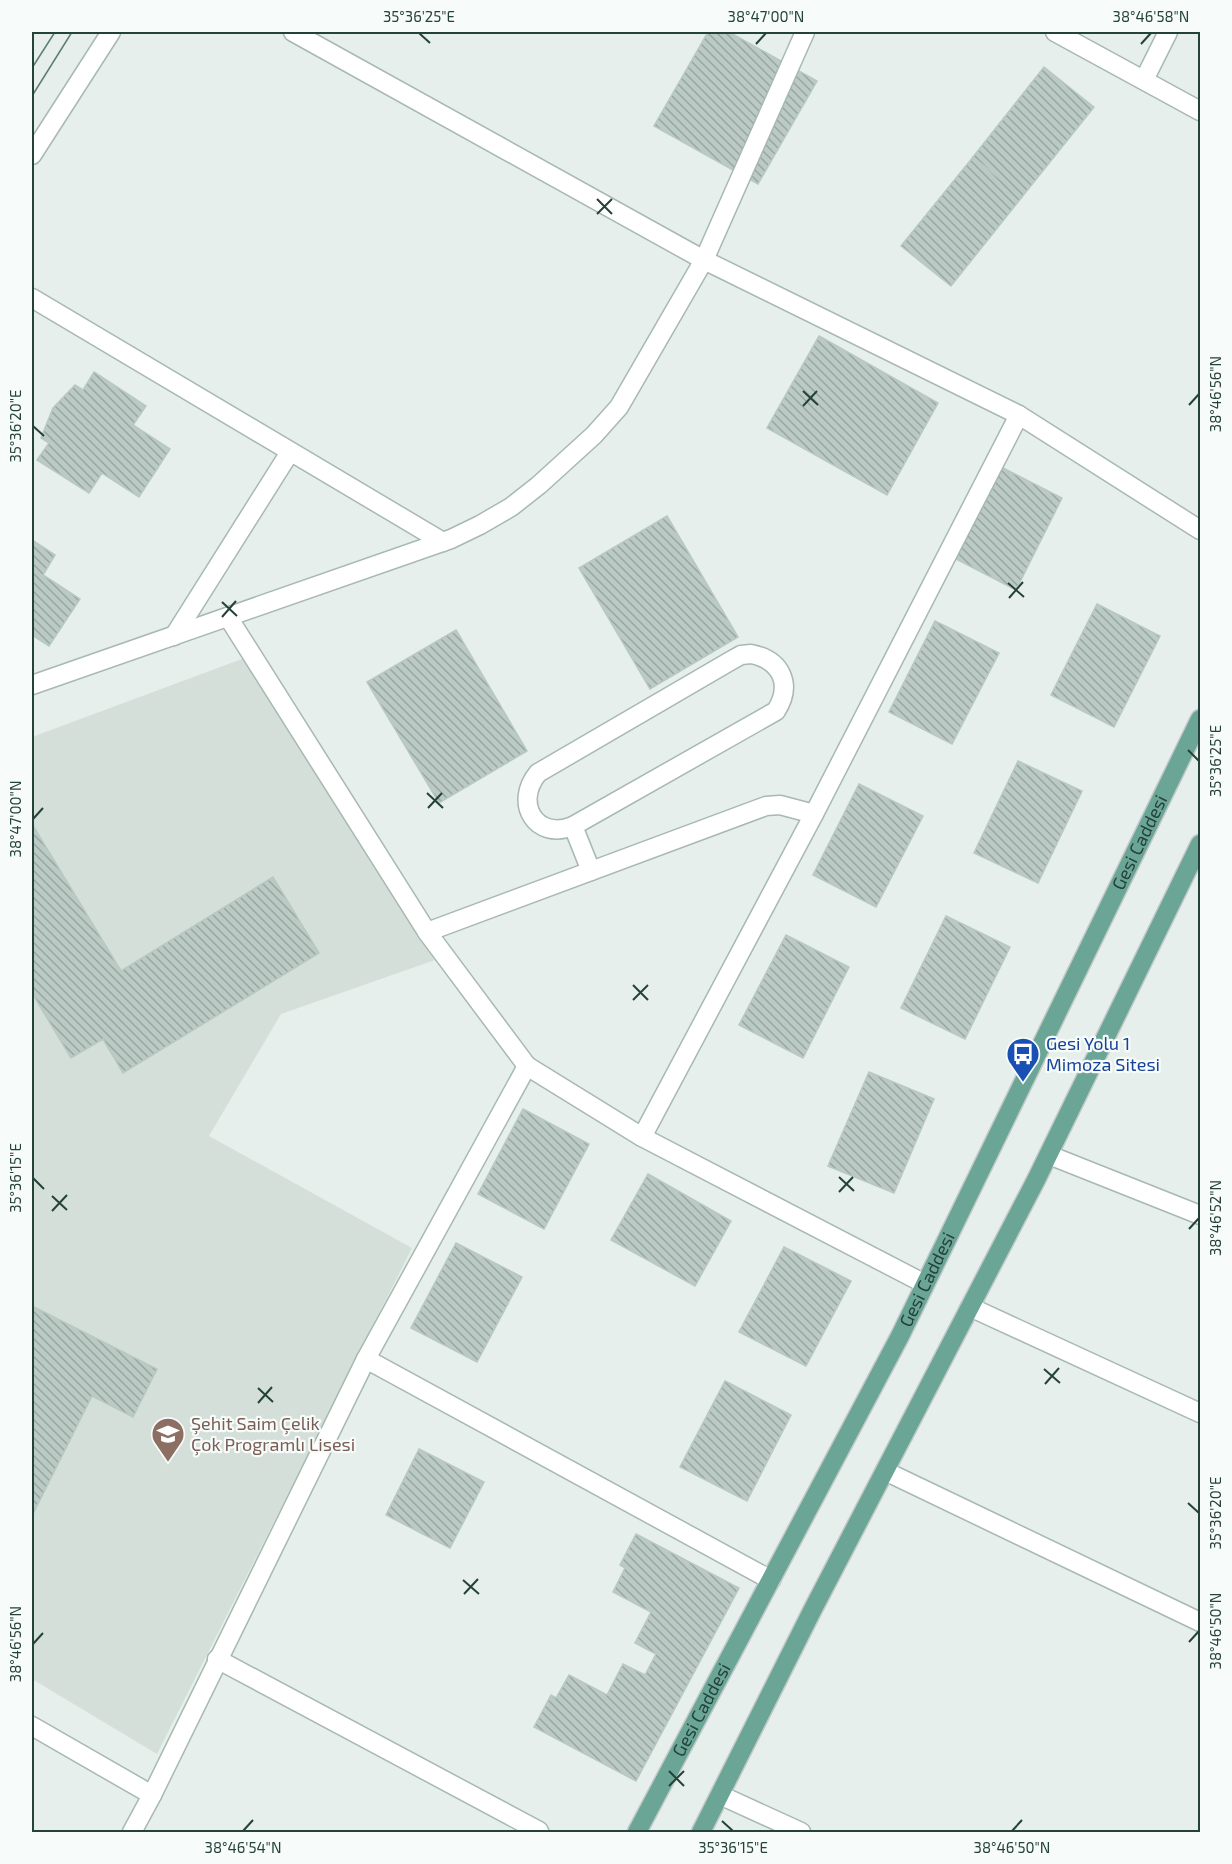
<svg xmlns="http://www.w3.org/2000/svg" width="1232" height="1864" font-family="'Exo 2',sans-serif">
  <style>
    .built { fill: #d4dfda }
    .building { fill: url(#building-back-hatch); stroke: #b8c9c2; stroke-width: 1.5 }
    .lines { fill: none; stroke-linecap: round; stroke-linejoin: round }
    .minor-casing { stroke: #a8b8b2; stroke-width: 21 }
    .major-casing { stroke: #c2cac8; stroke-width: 21 }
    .minor { stroke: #fff; stroke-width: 18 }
    .major { stroke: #6aa596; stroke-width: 18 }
    .tram { stroke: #5f7d75; stroke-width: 1.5 }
    .ticks { fill: none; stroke: #24423a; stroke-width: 2 }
    .labels { text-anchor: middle; stroke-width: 4.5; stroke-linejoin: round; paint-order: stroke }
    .street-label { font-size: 18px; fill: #24423a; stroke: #f7fbf9 }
    .transit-label { font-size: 18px; fill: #164399; stroke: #f7fbf9; text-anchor: start }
    .education-label { font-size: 18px; fill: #785e54; stroke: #f7fbf9; text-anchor: start }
    .neatline { fill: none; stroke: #24423a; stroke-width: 2 }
    .ticks-label { font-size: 15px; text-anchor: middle; fill: #24423a }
  </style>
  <defs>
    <pattern id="building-back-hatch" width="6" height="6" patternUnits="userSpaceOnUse" patternTransform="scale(1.5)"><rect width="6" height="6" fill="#bbcac4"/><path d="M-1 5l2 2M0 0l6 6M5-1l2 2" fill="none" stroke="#98a6a0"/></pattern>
  </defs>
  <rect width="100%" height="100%" fill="#e6efeb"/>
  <!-- built -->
  <path class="built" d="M250,656L435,960L281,1014L209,1136L412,1248L157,1754L32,1679V737Z"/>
  <!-- building -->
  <g class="building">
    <path d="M708,32H729L817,81L758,184L654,126Z"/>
    <path d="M1044,67L1094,107L1022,197L973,157Z"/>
    <path d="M973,157L1022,197L951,286L901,246Z"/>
    <path d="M819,336L938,403L887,495L767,428Z"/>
    <path d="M94,372L146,406L133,425L170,449L139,497L102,473L89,493L37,460L49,443L41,438L53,408L75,385L83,390Z"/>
    <path d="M999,466L1062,498L1016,590L952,557Z"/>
    <path d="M667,516L738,637L650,689L579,568Z"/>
    <path d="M32,540L55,555L43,575L80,599L49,646L32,635Z"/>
    <path d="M1097,604L1160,636L1114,727L1051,695Z"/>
    <path d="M935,621L999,653L952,744L889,712Z"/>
    <path d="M456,630L527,751L439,803L367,682Z"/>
    <path d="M1018,761L1082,791L1038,883L974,853Z"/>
    <path d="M859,784L923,816L876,907L813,875Z"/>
    <path d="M32,824L121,971L273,877L319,953L123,1073L103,1039L71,1058L32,993Z"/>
    <path d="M946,916L1010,947L965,1039L901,1008Z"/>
    <path d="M786,935L849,967L803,1058L739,1025Z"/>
    <path d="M869,1072L934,1099L894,1193L828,1166Z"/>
    <path d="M523,1109L589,1144L544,1229L478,1194Z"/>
    <path d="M648,1174L731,1221L695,1286L611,1240Z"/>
    <path d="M456,1243L522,1277L477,1362L411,1328Z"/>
    <path d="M784,1247L851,1281L806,1366L739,1332Z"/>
    <path d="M32,1306L157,1369L133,1417L92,1396L32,1516Z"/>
    <path d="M725,1381L791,1415L747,1501L680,1467Z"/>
    <path d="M419,1449L484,1482L450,1548L386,1515Z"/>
    <path d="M636,1534L739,1588L636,1781L534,1727L551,1695L556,1698L569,1675L607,1695L623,1664L645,1675L656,1654L635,1643L651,1612L613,1592L625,1568L620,1565Z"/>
  </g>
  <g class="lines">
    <!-- minor casing -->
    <g class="minor-casing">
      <g id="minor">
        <path d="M293,32L704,260L1019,415L1200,530"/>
        <path d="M1055,32L1200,111"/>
        <path d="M1144,80L1168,32"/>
        <path d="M32,155L111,32"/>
        <path d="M32,298L443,542"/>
        <path d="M228,617L427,932L527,1066"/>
        <path d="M174,636L290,452"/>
        <path d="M751,654C781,660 793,684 776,711L573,826C536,841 513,803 538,773L732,660L741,655Z"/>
        <path d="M32,685L451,539L480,525L511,507L539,485L594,435L619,407L704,260L805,32"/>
        <path d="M573,826L591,871"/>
        <path d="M427,932L766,806L780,805L814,814"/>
        <path d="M642,1137L814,814L1019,415"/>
        <path d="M1049,1155L1200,1215"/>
        <path d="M970,1307L1200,1413"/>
        <path d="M366,1359L771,1580"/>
        <path d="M885,1471L1200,1622"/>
        <path d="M217,1659L539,1831"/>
        <path d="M32,1726L152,1795"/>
        <path d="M720,1795L801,1832"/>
        <path d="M132,1832L152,1795L366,1359L527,1066L642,1137L925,1284"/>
      </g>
    </g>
    <!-- major casing -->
    <g class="major-casing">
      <g id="major">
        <path id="s1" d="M637,1832L900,1336L1200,719"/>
        <path d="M701,1832L813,1609L1036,1180L1200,844"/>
      </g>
    </g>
    <!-- minor -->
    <use href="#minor" class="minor"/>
    <!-- major -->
    <use href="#major" class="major"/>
    <!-- tram -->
    <g class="tram">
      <path d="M32,68L55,32"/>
      <path d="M32,96L72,32"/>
    </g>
  </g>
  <!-- ticks -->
  <path class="ticks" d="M419,33L430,43M756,44L766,33M1141,44L1151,33M597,199L612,214M597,214L612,199M803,391L818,405M1189,405L1199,394M803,406L817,391M33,426L44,436M1008,583L1024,597M1009,598L1023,582M222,602L237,616M222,617L236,601M1188,750L1199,761M427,793L443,808M428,808L442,793M33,819L43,808M633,985L648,1000M633,1000L648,985M839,1177L854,1191M33,1178L44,1189M839,1192L853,1177M52,1196L67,1210M52,1211L67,1195M1189,1229L1199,1218M1044,1369L1060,1383M1045,1384L1059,1368M258,1388L273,1402M258,1403L272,1387M1188,1503L1199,1513M463,1580L479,1594M464,1594L478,1579M1189,1642L1199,1631M33,1644L43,1633M669,1771L684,1786M669,1786L684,1771M722,1821L733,1831M243,1831L253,1820M1012,1831L1022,1820"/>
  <!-- icons -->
  <defs>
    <g id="bus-pin" transform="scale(1.725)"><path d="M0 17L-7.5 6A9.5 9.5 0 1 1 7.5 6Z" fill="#1a4fb4" stroke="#f7fbf9"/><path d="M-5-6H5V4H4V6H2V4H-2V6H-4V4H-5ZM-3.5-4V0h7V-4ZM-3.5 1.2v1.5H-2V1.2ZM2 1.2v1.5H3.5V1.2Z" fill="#fff"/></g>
    <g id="school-pin" transform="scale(1.725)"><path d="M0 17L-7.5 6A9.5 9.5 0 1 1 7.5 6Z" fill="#8d6e63" stroke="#f7fbf9"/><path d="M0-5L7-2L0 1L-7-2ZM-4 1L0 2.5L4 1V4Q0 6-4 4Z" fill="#fff"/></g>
  </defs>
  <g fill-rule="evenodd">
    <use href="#bus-pin" x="1023" y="1054"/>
    <use href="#school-pin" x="168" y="1434"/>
  </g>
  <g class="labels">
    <!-- street labels -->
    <g class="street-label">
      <text dy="6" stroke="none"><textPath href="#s1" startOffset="1110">Gesi Caddesi</textPath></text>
      <text dy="6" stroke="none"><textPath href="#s1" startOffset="624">Gesi Caddesi</textPath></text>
      <text dy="6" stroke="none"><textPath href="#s1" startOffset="138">Gesi Caddesi</textPath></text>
    </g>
    <!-- transit labels -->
    <g class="transit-label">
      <text x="1046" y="1050">Gesi Yolu 1<tspan x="1046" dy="21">Mimoza Sitesi</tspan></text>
    </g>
    <!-- education labels -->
    <g class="education-label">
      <text x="191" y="1430">Şehit Saim Çelik<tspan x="191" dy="21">Çok Programlı Lisesi</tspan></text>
    </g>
  </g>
  <!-- border -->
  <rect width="1232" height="1864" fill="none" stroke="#f7fbf9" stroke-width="66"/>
  <rect x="33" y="33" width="1166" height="1798" class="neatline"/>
  <g class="ticks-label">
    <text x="419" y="22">35°36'25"E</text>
    <text x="766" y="22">38°47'00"N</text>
    <text x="1151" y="22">38°46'58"N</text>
    <text transform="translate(1216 394) rotate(-90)" y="5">38°46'56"N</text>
    <text transform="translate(16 426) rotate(-90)" y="5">35°36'20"E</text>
    <text transform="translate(1216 761) rotate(-90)" y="5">35°36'25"E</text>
    <text transform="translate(16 819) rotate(-90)" y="5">38°47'00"N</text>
    <text transform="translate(16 1178) rotate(-90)" y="5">35°36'15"E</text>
    <text transform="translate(1216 1218) rotate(-90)" y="5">38°46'52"N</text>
    <text transform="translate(1216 1513) rotate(-90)" y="5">35°36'20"E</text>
    <text transform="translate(1216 1631) rotate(-90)" y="5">38°46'50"N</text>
    <text transform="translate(16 1644) rotate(-90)" y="5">38°46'56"N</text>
    <text x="243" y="1853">38°46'54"N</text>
    <text x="733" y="1853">35°36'15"E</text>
    <text x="1012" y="1853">38°46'50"N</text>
  </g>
</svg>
